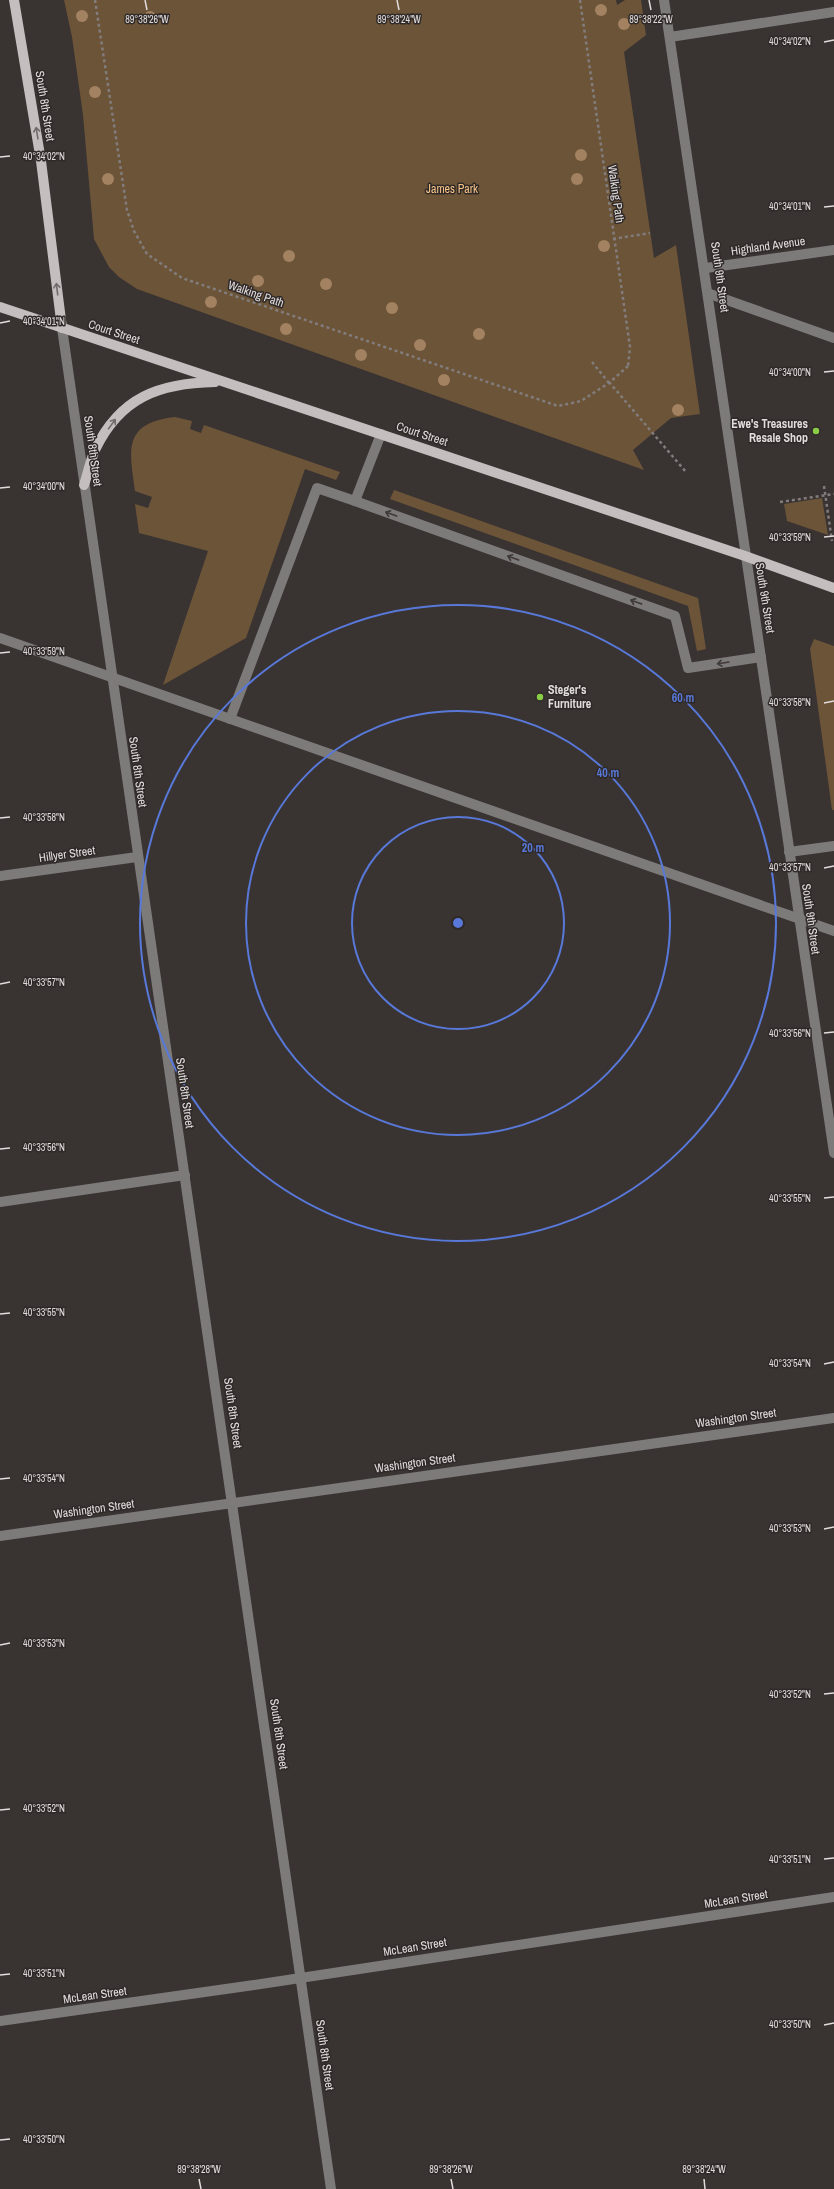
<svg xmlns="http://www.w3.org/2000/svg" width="834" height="2189" font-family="'Archivo Narrow',sans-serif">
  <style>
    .green { fill: #6c5438 }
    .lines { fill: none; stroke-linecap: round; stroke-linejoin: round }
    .path { stroke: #827d7c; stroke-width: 2.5; stroke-dasharray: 3 3; stroke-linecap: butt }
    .minor { stroke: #7d7a7a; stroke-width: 10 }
    .major { stroke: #c4bebe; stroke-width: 10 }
    .tree { fill: #a28260 }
    .oneway { stroke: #726c6c }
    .oneway2 { stroke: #3f3938 }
    .ticks { fill: none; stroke: #e1dddc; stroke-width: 1.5 }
    .ring { fill: none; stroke: #5879d9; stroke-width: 2 }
    .poi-dot { fill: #8ace47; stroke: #2f2928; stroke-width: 1.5 }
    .labels { text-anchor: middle; stroke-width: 3; stroke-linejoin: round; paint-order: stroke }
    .street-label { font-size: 12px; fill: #e1dddc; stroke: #2f2928 }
    .park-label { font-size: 12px; fill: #f7c386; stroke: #2f2928 }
    .poi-label { font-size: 12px; font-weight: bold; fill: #e1dddc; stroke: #2f2928; text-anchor: end }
    .ticks-label { font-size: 10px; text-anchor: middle; fill: #e1dddc; stroke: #2f2928; stroke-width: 3; stroke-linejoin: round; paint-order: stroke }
    .centre { fill: #5879d9; stroke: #2f2928; stroke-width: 2 }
    .ring-label { font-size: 12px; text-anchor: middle; font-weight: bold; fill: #5879d9; stroke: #2f2928; stroke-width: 3; stroke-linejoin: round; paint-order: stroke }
  </style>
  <rect width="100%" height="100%" fill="#393332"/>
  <!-- green -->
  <g class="green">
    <path d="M64,0H616L617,5L625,0H641L646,35L624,52L654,258L676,245L700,414L671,418L633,450L644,470L137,289L119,277L109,267L94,239L83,115L72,37Z"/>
    <path d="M175,417L192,421L190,429L201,433L204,425L340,472L336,480L305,469L246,638L163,685L208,551L139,533L135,504L148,508L152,497L135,491C129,449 123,423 175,417Z"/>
    <path d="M394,490L698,598L706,649L697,651L688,606L390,499Z"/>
    <path d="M822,498L828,535L787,521L784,504Z"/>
    <path d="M814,639L834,646V810H832L810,649Z"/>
  </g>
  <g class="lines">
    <!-- path -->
    <g class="path">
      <path d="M95,0L127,210L134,231L147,254L182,278L558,406L581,401L609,383L628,366"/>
      <path d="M580,0L630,347L628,366"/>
      <path d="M613,239L650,233"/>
      <path d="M592,362L609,383"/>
      <path d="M609,382L686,472"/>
      <path d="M824,486L832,541"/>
      <path d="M780,502L834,494"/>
    </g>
    <!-- minor -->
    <g class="minor">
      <path d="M664,0C724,384 774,769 834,1153"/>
      <path d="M670,37L834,12"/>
      <path d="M706,268L834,250"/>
      <path d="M710,294L834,338"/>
      <path d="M62,328L331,2189"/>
      <path d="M355,501L675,616L688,668L761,657"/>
      <path d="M0,638L834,931"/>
      <path d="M230,719L317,488L355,501L381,434"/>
      <path d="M789,852L834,846"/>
      <path d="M0,876L137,857"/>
      <path d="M0,1202L185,1175"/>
      <path d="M0,1536L834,1418"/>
      <path d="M0,2021L254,1985L834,1897"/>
    </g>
    <!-- major -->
    <g class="major">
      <path d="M14,0L41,161L62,328"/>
      <path d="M0,307L745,556L834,588"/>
      <path d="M84,485C88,473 90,461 95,450C120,397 160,383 215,382"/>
    </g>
  </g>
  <!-- trees -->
  <g class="tree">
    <circle cx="601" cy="10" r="6"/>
    <circle cx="82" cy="16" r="6"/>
    <circle cx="150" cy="17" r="6"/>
    <circle cx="624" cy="24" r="6"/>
    <circle cx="95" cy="92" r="6"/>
    <circle cx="581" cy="155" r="6"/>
    <circle cx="108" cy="179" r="6"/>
    <circle cx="577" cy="179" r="6"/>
    <circle cx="604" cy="246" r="6"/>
    <circle cx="289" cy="256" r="6"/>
    <circle cx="258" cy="281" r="6"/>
    <circle cx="326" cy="284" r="6"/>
    <circle cx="211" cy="302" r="6"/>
    <circle cx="392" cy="308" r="6"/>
    <circle cx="286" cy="329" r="6"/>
    <circle cx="479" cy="334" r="6"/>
    <circle cx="420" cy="345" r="6"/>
    <circle cx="361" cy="355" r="6"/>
    <circle cx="444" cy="380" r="6"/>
    <circle cx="678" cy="410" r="6"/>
  </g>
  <!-- one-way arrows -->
  <defs><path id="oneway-shaft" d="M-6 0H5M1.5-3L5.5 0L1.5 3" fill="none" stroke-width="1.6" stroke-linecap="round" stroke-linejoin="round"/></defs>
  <g class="oneway">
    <use href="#oneway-shaft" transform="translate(37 133) rotate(-99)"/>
    <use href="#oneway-shaft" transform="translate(57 289) rotate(-97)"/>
    <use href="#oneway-shaft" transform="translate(112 424) rotate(-54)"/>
  </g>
  <g class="oneway2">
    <use href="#oneway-shaft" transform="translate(391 514) rotate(-160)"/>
    <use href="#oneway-shaft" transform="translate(513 558) rotate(-160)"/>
    <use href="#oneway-shaft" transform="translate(636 602) rotate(-160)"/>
    <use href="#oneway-shaft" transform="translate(723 663) rotate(171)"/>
  </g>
  <!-- ticks -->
  <path class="ticks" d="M145,0L147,10M397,0L399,10M649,0L651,10M824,42L834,40M0,157L10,156M824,207L834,206M0,323L10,321M824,372L834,371M0,488L10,487M824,537L834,536M0,653L10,652M824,703L834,701M0,818L10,817M824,868L834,866M0,984L10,982M824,1033L834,1032M0,1149L10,1148M824,1198L834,1197M0,1314L10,1313M824,1364L834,1362M0,1479L10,1478M824,1529L834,1527M0,1645L10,1643M824,1694L834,1693M0,1810L10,1809M824,1859L834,1858M0,1975L10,1974M824,2025L834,2023M0,2140L10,2139M199,2179L201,2189M451,2179L453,2189M704,2179L705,2189"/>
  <!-- distance rings -->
  <g class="ring">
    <circle cx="458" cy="923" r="106"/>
    <circle cx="458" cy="923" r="212"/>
    <circle cx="458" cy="923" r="318"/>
  </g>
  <!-- markers -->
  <g class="poi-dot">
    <circle cx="816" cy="431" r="4"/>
    <circle cx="540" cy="697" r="4"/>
  </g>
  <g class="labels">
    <!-- street labels -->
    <g class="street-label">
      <text transform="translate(45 106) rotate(81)" y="4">South 8th Street</text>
      <text transform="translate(616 194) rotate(82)" y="4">Walking Path</text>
      <text transform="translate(768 246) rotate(-8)" y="4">Highland Avenue</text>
      <text transform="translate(720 277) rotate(82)" y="4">South 9th Street</text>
      <text transform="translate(256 294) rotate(19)" y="4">Walking Path</text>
      <text transform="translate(114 332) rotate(18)" y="4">Court Street</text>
      <text transform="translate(422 434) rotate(18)" y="4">Court Street</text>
      <text transform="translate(93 451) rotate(82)" y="4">South 8th Street</text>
      <text transform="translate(765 598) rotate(81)" y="4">South 9th Street</text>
      <text transform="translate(138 772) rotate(82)" y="4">South 8th Street</text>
      <text transform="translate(67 854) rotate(-8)" y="4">Hillyer Street</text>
      <text transform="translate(811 919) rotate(82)" y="4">South 9th Street</text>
      <text transform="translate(185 1093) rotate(82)" y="4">South 8th Street</text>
      <text transform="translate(233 1413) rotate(82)" y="4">South 8th Street</text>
      <text transform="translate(736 1418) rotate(-8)" y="4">Washington Street</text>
      <text transform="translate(415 1463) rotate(-8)" y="4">Washington Street</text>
      <text transform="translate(94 1509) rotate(-8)" y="4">Washington Street</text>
      <text transform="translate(279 1734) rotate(82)" y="4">South 8th Street</text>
      <text transform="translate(736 1899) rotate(-9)" y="4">McLean Street</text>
      <text transform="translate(415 1947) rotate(-9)" y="4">McLean Street</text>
      <text transform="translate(95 1995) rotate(-8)" y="4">McLean Street</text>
      <text transform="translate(325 2055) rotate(82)" y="4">South 8th Street</text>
    </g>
    <!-- park labels -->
    <g class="park-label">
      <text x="452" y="193">James Park</text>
    </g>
    <!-- poi labels -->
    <g class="poi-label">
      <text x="808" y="428">Ewe's Treasures<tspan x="808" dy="14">Resale Shop</tspan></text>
      <text x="548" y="694" text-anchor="start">Steger's<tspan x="548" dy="14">Furniture</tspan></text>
    </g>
  </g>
  <g class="ticks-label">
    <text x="147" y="23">89°38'26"W</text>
    <text x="399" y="23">89°38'24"W</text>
    <text x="651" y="23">89°38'22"W</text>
    <text x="790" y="45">40°34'02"N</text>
    <text x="44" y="160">40°34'02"N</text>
    <text x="790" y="210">40°34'01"N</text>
    <text x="44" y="325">40°34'01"N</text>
    <text x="790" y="376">40°34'00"N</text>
    <text x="44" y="490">40°34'00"N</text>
    <text x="790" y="541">40°33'59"N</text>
    <text x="44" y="655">40°33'59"N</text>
    <text x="790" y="706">40°33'58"N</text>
    <text x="44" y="821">40°33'58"N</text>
    <text x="790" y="871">40°33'57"N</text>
    <text x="44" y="986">40°33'57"N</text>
    <text x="790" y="1037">40°33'56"N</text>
    <text x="44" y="1151">40°33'56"N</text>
    <text x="790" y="1202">40°33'55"N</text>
    <text x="44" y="1316">40°33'55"N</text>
    <text x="790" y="1367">40°33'54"N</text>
    <text x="44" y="1482">40°33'54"N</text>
    <text x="790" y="1532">40°33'53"N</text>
    <text x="44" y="1647">40°33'53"N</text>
    <text x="790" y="1698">40°33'52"N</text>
    <text x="44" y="1812">40°33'52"N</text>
    <text x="790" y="1863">40°33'51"N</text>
    <text x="44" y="1977">40°33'51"N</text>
    <text x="790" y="2028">40°33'50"N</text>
    <text x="44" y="2143">40°33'50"N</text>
    <text x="199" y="2173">89°38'28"W</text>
    <text x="451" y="2173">89°38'26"W</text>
    <text x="704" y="2173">89°38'24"W</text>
  </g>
  <circle cx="458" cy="923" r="6" class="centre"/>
  <g class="ring-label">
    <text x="683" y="702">60 m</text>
    <text x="608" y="777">40 m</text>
    <text x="533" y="852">20 m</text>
  </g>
</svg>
